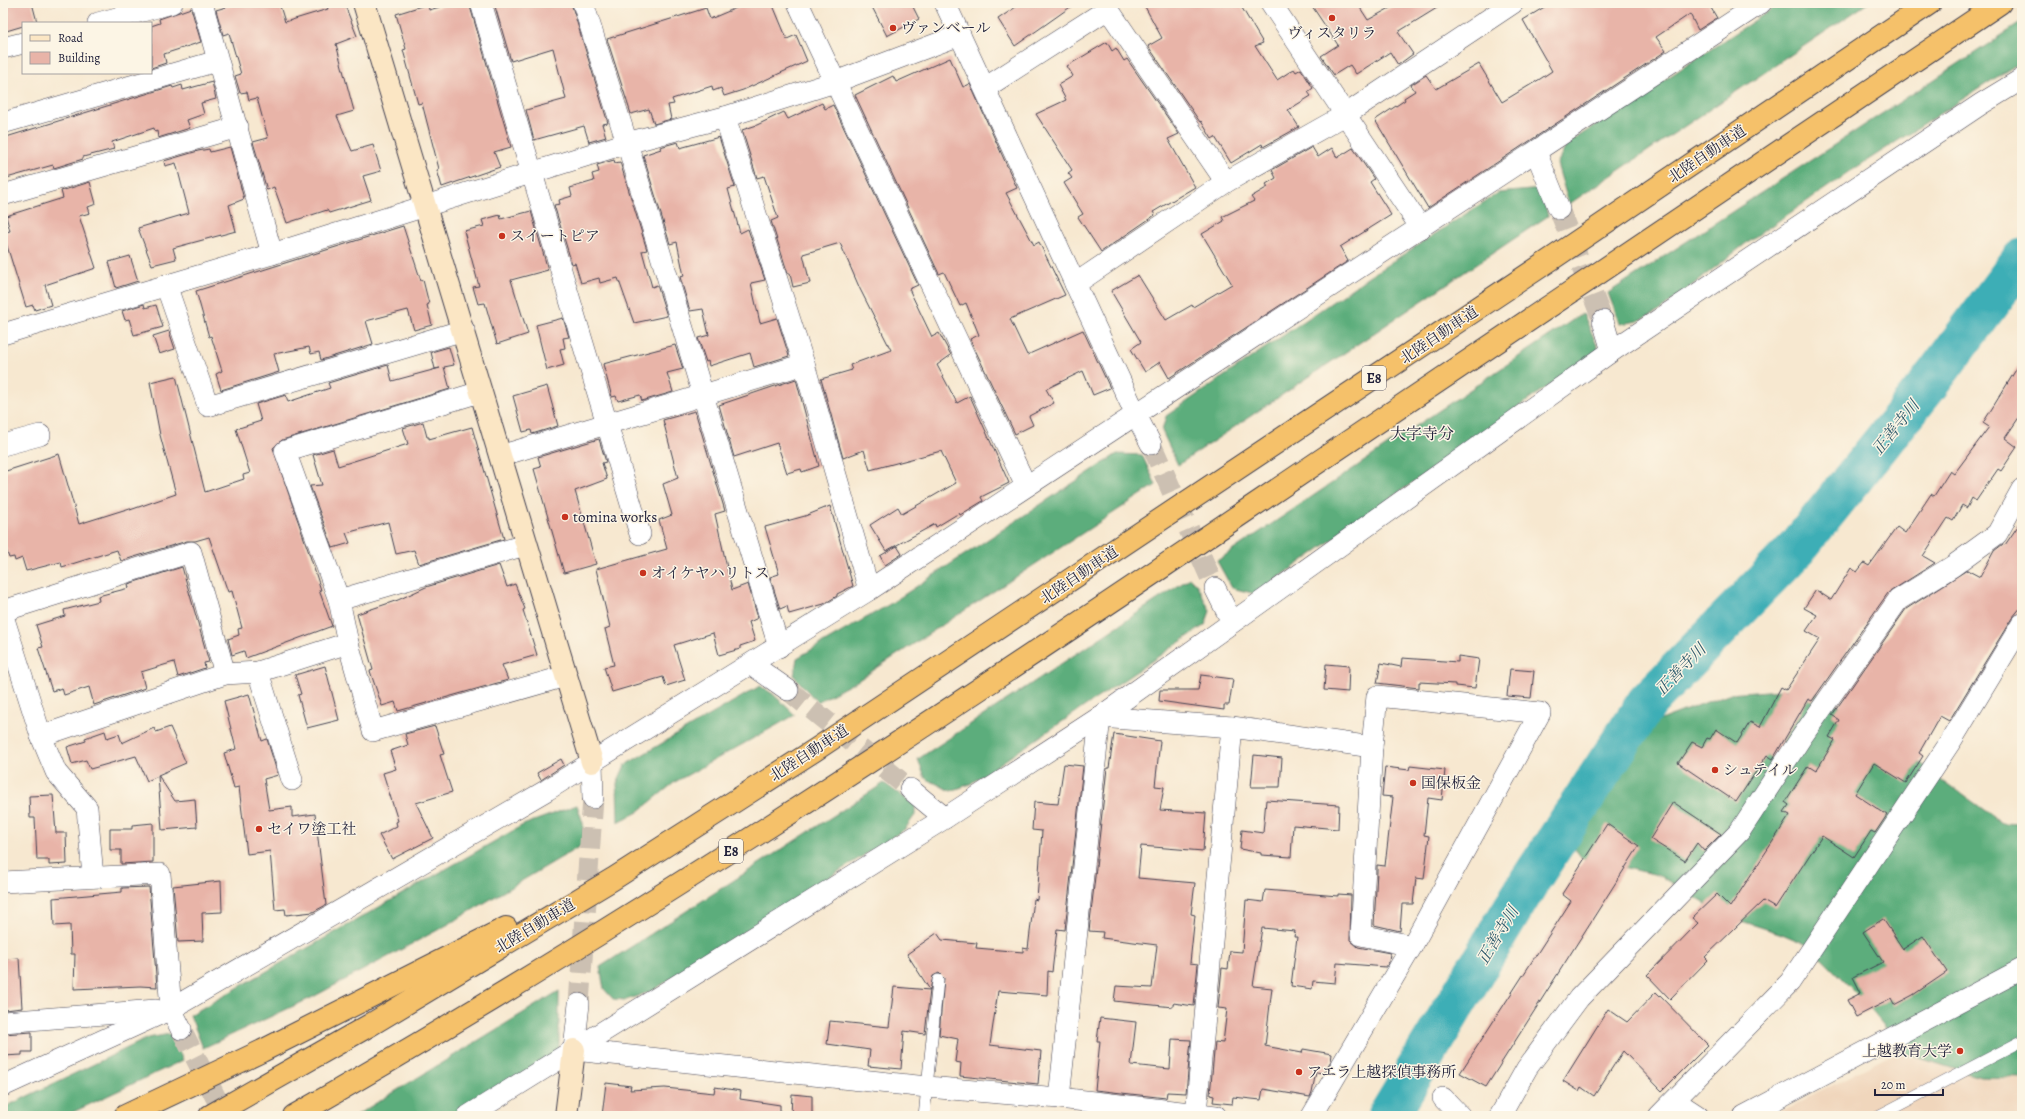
<svg xmlns="http://www.w3.org/2000/svg" width="2025" height="1119" font-family="Alegreya,'Noto Serif JP',serif">
  <style>
    .built { fill: #f0d6bc }
    .forest { fill: #5bad7b; stroke: #3e685b }
    .lines { fill: none; stroke-linecap: round; stroke-linejoin: round }
    .river { stroke: #3daeb6; stroke-width: 41 }
    .building { fill: #e8b4a8 }
    .street-tunnel { stroke: #ccc0b2; stroke-width: 21; stroke-dasharray: 21 10; stroke-linecap: butt }
    .lane-casing { stroke: #424051; stroke-width: 12 }
    .street-casing { stroke: #424051; stroke-width: 22 }
    .secondary-casing { stroke: #424051; stroke-width: 24 }
    .highway-casing { stroke: #424051; stroke-width: 24 }
    .lane { stroke: #fff; stroke-width: 11 }
    .street { stroke: #fff; stroke-width: 21 }
    .secondary { stroke: #fbe6c4; stroke-width: 22 }
    .highway { stroke: #f5c16b; stroke-width: 22 }
    .poi-dot { fill: #c8321e; stroke: #fcf5e5; stroke-width: 1.5 }
    .labels { text-anchor: middle; stroke-width: 3; stroke-linejoin: round; paint-order: stroke }
    .shield { fill: #fcf5e5; stroke: #63616e; stroke-width: 1 }
    .shield-label { font-size: 14px; font-weight: bold; fill: #22223b }
    .poi-label { font-size: 15px; fill: #22223b; stroke: #fcf5e5; text-anchor: start }
    .street-label { font-size: 15px; fill: #22223b; stroke: #fcf5e5 }
    .water-label { font-size: 16px; font-style: italic; fill: #2d5a6c; stroke: #fcf5e5 }
    .neighbourhood-label { font-size: 16px; fill: #22223b; stroke: #fcf5e5 }
  </style>
  <rect width="100%" height="100%" fill="#fcf5e5"/>
  <filter id="ink" filterUnits="userSpaceOnUse"><feTurbulence type="fractalNoise" baseFrequency=".025" numOctaves="2"/><feDisplacementMap in="SourceGraphic" scale="8" xChannelSelector="R" yChannelSelector="G"/><feConvolveMatrix kernelMatrix="1 2 1 2 8 2 1 2 1" color-interpolation-filters="sRGB"/></filter>
  <filter id="wash" filterUnits="userSpaceOnUse"><feTurbulence type="fractalNoise" baseFrequency=".012" numOctaves="4" result="noise"/><feDisplacementMap in="SourceGraphic" scale="16" xChannelSelector="R" yChannelSelector="G"/><feGaussianBlur stdDeviation="0.9" result="paint"/><feColorMatrix in="noise" values="0 0 0 0 0 0 0 0 0 0 0 0 0 0 0 0 0 1.4 0 .05"/><feComposite in="paint" operator="in"/></filter>
  <g filter="url(#wash)">
    <rect width="100%" height="100%" fill="#f7e8d0"/>
    <!-- built -->
    <path class="built" d="M2022,986V1116H1774Z"/>
    <!-- forest -->
    <g class="forest">
      <path d="M1781,3H1868L1569,204L1557,164L1567,144Z"/>
      <path d="M2022,22V61L1857,167L1749,241L1658,312L1638,321L1620,324L1608,293Z"/>
      <path d="M1541,189L1548,216L1178,465L1162,431L1166,416L1367,278L1498,193Z"/>
      <path d="M1583,313L1599,350L1256,594L1232,588L1217,561Z"/>
      <path d="M1117,454L1142,455L1156,485L857,681L817,702L794,676L797,658L890,604Z"/>
      <path d="M1190,578L1197,585L1210,611L1205,625L970,784L951,791L925,778L918,759Z"/>
      <path d="M760,686L773,694L795,715L675,782L638,812L618,822L617,783L625,765Z"/>
      <path d="M1808,688L1867,722L1936,775L2002,823L2022,824V1078L1980,1077L1907,1054L1862,999L1808,945L1782,934L1726,916L1658,875L1582,858L1568,840L1559,814L1593,770L1655,722L1728,694Z"/>
      <path d="M884,783L915,805V815L905,829L652,991L626,1000L613,999L604,989L600,967Z"/>
      <path d="M577,805L583,823L584,844L447,925L311,998L203,1048L190,1015L523,825Z"/>
      <path d="M559,991V1058L466,1116H355Z"/>
      <path d="M170,1034L183,1060L65,1116H3V1108L148,1038Z"/>
    </g>
    <g class="lines">
      <!-- river -->
      <path class="river" d="M1388,1116L1529,882L1647,702L1797,548L1925,389L2022,259"/>
    </g>
    <g id="blocks">
      <!-- building -->
      <g class="building">
        <path d="M3,3H32L37,22L23,23V26L3,32Z"/>
        <path d="M240,3H279L285,22L328,9L326,3H344L357,36L336,44L354,111L337,116L352,151L373,145L381,171L363,176L371,200L329,213L327,210L287,223L274,187L267,190L253,142L268,138L257,98L249,100L247,92L240,93L235,76L241,74L229,33L223,35L216,10Z"/>
        <path d="M454,3H469L511,147L494,152L500,167L442,187L437,170L439,169L422,103L418,104L403,50L406,49L396,14L428,4L429,10Z"/>
        <path d="M494,3H571L608,123L602,124L606,137L589,142L584,126L534,140L526,110L566,99L553,48L511,61Z"/>
        <path d="M748,3H772L787,39L796,35L807,61L743,90L724,96L721,88L713,91L712,86L672,99L674,104L668,105L671,119L654,124L649,109L631,114L607,39L706,8L710,19Z"/>
        <path d="M870,3H911L919,19L887,36Z"/>
        <path d="M1022,3H1076L1015,46L998,19Z"/>
        <path d="M1143,3H1239L1263,43L1255,46L1277,80L1294,69L1296,72L1301,69L1313,88L1308,92L1311,96L1288,110L1299,127L1263,147L1262,144L1231,163L1215,137L1212,139L1201,121L1200,122L1148,46L1162,38Z"/>
        <path d="M1310,3H1357L1368,20L1399,3H1445L1398,32L1413,54L1398,65L1390,52L1356,74L1350,65L1334,75L1321,56L1338,45Z"/>
        <path d="M1551,3H1708L1717,18L1698,30L1690,14L1656,37L1666,51L1428,208L1375,120L1405,100L1404,98L1415,91L1411,85L1426,75L1436,89L1479,64L1502,102L1540,79L1552,71L1523,20Z"/>
        <path d="M191,8L201,42L164,54L166,63L151,68V26L160,23L159,19Z"/>
        <path d="M1107,42L1112,51L1116,48L1124,61L1127,59L1179,134L1168,139L1195,187L1153,212L1155,215L1101,252L1078,217L1083,214L1064,183L1072,178L1068,173L1072,170L1036,114L1066,100L1058,85L1073,76L1067,66Z"/>
        <path d="M950,58L963,87L970,84L1017,188L1006,193L1034,245L1039,242L1065,295L1010,319L1027,355L1083,330L1110,388L1093,395L1083,371L1046,389L1054,403L1029,416L1033,425L1015,434L970,339L979,335L966,303L960,306L944,272L939,274L855,95L893,76L896,82Z"/>
        <path d="M212,82L216,99L201,103L204,114L187,120L190,128L158,138L157,131L155,132L154,128L112,142L114,149L83,157V159L54,168L53,165L3,179V138L172,86L173,88L182,85L183,90Z"/>
        <path d="M822,103L825,109L833,105L918,285L909,289L932,337L939,333L951,355L937,365L957,403L970,396L1009,483L981,497L983,501L960,515L959,513L936,527L935,524L886,551L870,525L898,507L902,514L956,483L941,451L870,470L864,450L843,458L821,379L852,370L850,365L891,350L860,289L840,243L803,254L810,283L793,287L790,274H788L771,221L778,218L764,176L757,178L742,130L757,125L784,112L788,119Z"/>
        <path d="M719,137L735,187L728,189L740,233L748,229L765,280L751,283L760,323L777,318L789,356L754,367L750,353L709,366L708,361L706,362L698,338L709,335L703,309L690,311L680,277L684,276L677,242L670,244L643,155L661,149L660,147L678,142L680,148Z"/>
        <path d="M230,147L244,199L229,205L236,231L173,248L176,259L152,265L138,228L189,213L176,163L165,166L164,161L198,151L209,149L210,152Z"/>
        <path d="M1312,147L1318,157L1332,148L1337,158L1353,148L1374,179L1370,182L1391,215L1340,247L1348,261L1169,378L1160,362L1145,372L1131,349L1141,342L1111,291L1138,275L1166,320L1192,305L1193,307L1232,284L1202,234L1224,221L1222,217L1254,201L1251,197L1268,187L1266,184L1276,178L1272,170Z"/>
        <path d="M614,160L615,163L620,162L647,250L642,251L652,287L657,285L667,316L634,323L618,278L600,283L599,278L581,283L575,263L572,264L554,205L560,204L559,200L572,196L570,188L594,181L592,174L599,172L597,165Z"/>
        <path d="M90,182L96,204L88,207L90,213L79,216L96,268L45,285L51,305L35,310L33,305L26,307L3,233L10,231L6,216L63,198L61,191Z"/>
        <path d="M531,211L548,270L511,280L528,334L497,344L485,303L478,304L473,287L479,286L464,231L484,226L482,220L500,215L501,219Z"/>
        <path d="M403,226L421,281L423,280L429,304L427,305L432,325L414,330L408,310L366,321L373,344L321,360L319,352L311,354L309,347L274,354L279,372L221,390L216,374L222,371L211,336L209,337L196,291Z"/>
        <path d="M130,256L138,281L116,288L109,262Z"/>
        <path d="M144,304L145,308L156,305L163,327L134,335L129,319L125,320L122,311Z"/>
        <path d="M563,318L569,337L563,338L565,348L560,349L564,365L547,370L536,325Z"/>
        <path d="M169,331L175,349L159,354L153,336Z"/>
        <path d="M675,345L683,369L667,373L673,392L642,401L640,395L618,401L616,396L612,397L603,364Z"/>
        <path d="M449,347L454,365L444,367L450,389L282,440L273,448L310,556L321,590H319L332,626L246,658L244,651L232,655L228,639L239,635L238,629L242,628L232,591L228,592L209,537L195,541H187L121,561L117,550L62,567L61,562L26,571L22,558L15,561L14,557L9,558L3,540V472L59,454L79,524L130,508V510L176,494L160,435L150,382L176,376L205,492L244,479L243,475L250,473L236,429L261,421L256,404L286,395L288,402L330,388L328,383L388,365L392,381L440,368L435,369L431,352Z"/>
        <path d="M2022,360V413L2005,438L2017,447L2001,471L1998,469L1976,501L1972,498L1967,508L1962,505L1953,521L1948,518L1923,556L1935,563L1888,593L1812,701L1808,699L1773,759L1767,755L1736,802L1678,763L1692,742L1702,747L1707,738L1710,739L1716,729L1737,743L1750,722L1760,727L1781,687L1786,690L1820,639L1806,631L1817,615L1804,608L1816,590L1831,600L1851,568L1857,572L1864,563L1869,566L1897,527L1905,533L1931,494L1934,496L1950,471L1954,474L1989,427L1983,423Z"/>
        <path d="M796,379L819,466L802,472L801,469L787,473L777,443L734,457L719,405Z"/>
        <path d="M547,386L558,426L532,434L531,430L523,432L513,396Z"/>
        <path d="M695,411L725,511L715,514L732,590L748,584L758,618L749,622L755,641L740,646V649L719,655L713,633L674,645L685,680L666,686L663,677L612,692L604,667L614,665L605,629L610,627L596,569L667,549L659,520L672,515L663,484L678,478L663,420Z"/>
        <path d="M423,422L427,437H429V439L472,427L504,539L419,564L414,550L396,554L388,522L346,533L350,543L333,548L310,486L322,485L313,455L333,449L338,466L408,444L403,428Z"/>
        <path d="M599,439L606,462L602,463L607,479L575,491L596,564L564,573L534,469L541,467L538,457Z"/>
        <path d="M830,506L853,586L837,594V596L824,604L789,614L787,606L780,609L770,577L779,574L765,527L805,516Z"/>
        <path d="M2022,520V606L2012,618L1949,721L1940,716L1919,753L1923,756L1906,783L1874,763L1855,794L1887,815L1875,833L1871,831L1854,857L1822,836L1775,908L1763,901L1705,957L1708,960L1670,999L1647,975L1698,923L1692,918L1717,894L1730,907L1790,815L1784,812L1789,805L1785,802L1808,766L1816,771L1835,740L1829,737L1839,720L1832,715L1906,609L1967,570L1980,577L1994,551L2003,544L2005,545Z"/>
        <path d="M897,546L902,554L885,565L880,556Z"/>
        <path d="M499,565L507,587L515,584L525,609L523,610L537,655L502,665L508,680L398,711L395,702L382,706L370,671L373,670L357,614L398,600L426,587Z"/>
        <path d="M182,567L209,662L204,663L205,668L178,677L174,662L141,672L145,688L94,705L89,687L64,695L62,688L52,691L38,648L43,647L36,625L65,616L64,610L99,601L98,596L129,588L128,584Z"/>
        <path d="M1458,656L1479,659L1475,688L1455,686V684L1419,682V688L1377,683L1381,663L1401,667L1402,658L1458,662Z"/>
        <path d="M1326,664L1349,666L1348,692L1324,690Z"/>
        <path d="M325,666L339,720L307,728L298,695L301,694L295,675Z"/>
        <path d="M1510,669L1534,671L1531,698L1507,696Z"/>
        <path d="M1201,675L1233,679L1229,705H1224V710L1159,701L1160,690H1198Z"/>
        <path d="M249,694L262,741L267,739L278,775L264,779L269,810L292,807V817L315,814L326,905L313,912L286,915L285,909L275,910L270,851L247,854L239,787L234,788L224,753L236,749L224,701Z"/>
        <path d="M435,726L444,754L440,755L452,792L416,803L433,838L392,859L379,835L397,826L396,822L398,821L383,773L396,769L390,751L408,745L405,734Z"/>
        <path d="M170,727L186,763L158,775L175,801L195,799L197,827L162,830L158,776L147,781L136,756L90,769L86,760L72,764L67,747L86,741L85,738L105,731L107,738L119,734L122,743L154,728L156,732Z"/>
        <path d="M1114,734L1160,741L1155,786L1164,787L1160,810L1206,813L1203,851L1141,846L1138,878L1195,883L1191,914L1195,915L1190,963L1198,964L1194,1006L1173,1003V1007L1114,1001L1116,986L1152,988L1157,945L1102,938L1103,932L1089,931L1107,768H1109Z"/>
        <path d="M1254,755L1282,758L1280,787H1251Z"/>
        <path d="M561,759L564,765L541,780L537,773Z"/>
        <path d="M1064,764L1083,766L1065,930L1057,929L1052,972L1048,971L1047,995L998,991L990,1045L1041,1051L1038,1084L960,1076L961,1063L955,1062L958,1039L939,1035L944,978L939,973L933,976L930,990L907,954L937,933L942,940L977,943L976,948L1023,952V948L1028,949L1034,899L1037,900L1042,831L1032,830L1034,802L1058,804Z"/>
        <path d="M1410,766L1445,770L1442,800L1428,798L1424,835L1429,836L1424,879L1416,878L1413,904H1402L1400,931L1374,925L1377,871V865L1385,866L1393,797L1382,796L1385,767L1409,770Z"/>
        <path d="M53,795L56,833H66L67,864L49,865V860H37L35,818H30L29,796Z"/>
        <path d="M1266,800L1339,805L1338,829L1293,825L1291,857L1261,855V853L1240,849L1242,830L1263,833Z"/>
        <path d="M1673,802L1721,834L1704,851L1697,843L1685,861L1650,839Z"/>
        <path d="M153,823V862L121,864V850H110V829H132V825Z"/>
        <path d="M1607,824L1639,846L1486,1087L1460,1073L1571,901L1562,894Z"/>
        <path d="M221,881L222,912L202,913L203,941L178,942L173,886Z"/>
        <path d="M149,887L157,987L140,986L74,989L75,954H71L70,925L54,926L53,898L122,892V888Z"/>
        <path d="M1265,890L1338,896V894L1351,895L1350,940L1358,947L1390,953L1389,962L1386,967L1337,963L1335,983L1313,981L1312,989L1291,986L1297,937H1294L1295,931L1262,928L1253,986L1272,988L1265,1046L1302,1053L1303,1049L1332,1054L1331,1061L1323,1073L1316,1072L1312,1092L1310,1097L1263,1089L1261,1100L1233,1097L1232,1104L1213,1102L1214,1096L1210,1095L1215,1042L1223,1043L1227,1009L1218,1008L1222,968L1228,969L1230,951L1242,952L1246,900L1263,902Z"/>
        <path d="M1883,919L1903,949L1923,936L1947,972L1913,995L1894,1005L1891,999L1856,1017L1847,1000L1861,993L1853,977L1883,962L1863,932Z"/>
        <path d="M19,958L22,1008L5,1010L3,959Z"/>
        <path d="M894,987L930,990L925,1034L904,1031L901,1069L868,1066L870,1050L827,1044L830,1021L889,1027Z"/>
        <path d="M1656,992L1708,1045L1662,1091L1623,1051L1594,1096L1581,1087L1579,1091L1563,1081L1608,1009L1627,1022Z"/>
        <path d="M1100,1018L1136,1022L1131,1065L1170,1069L1172,1039L1191,1040L1186,1093L1167,1092L1166,1098L1095,1090L1100,1041H1097Z"/>
        <path d="M32,1032V1052H22V1055L3,1056V1034Z"/>
        <path d="M606,1083L631,1086L630,1090L665,1088L714,1093L715,1087L741,1091L740,1099L780,1105V1116H602Z"/>
        <path d="M792,1094L812,1096V1116H791Z"/>
      </g>
    </g>
  </g>
  <g filter="url(#ink)">
    <use href="#blocks" fill-opacity="0" stroke="#424051" stroke-width="1"/>
    <g class="lines">
      <!-- street-tunnel -->
      <g class="street-tunnel">
        <path d="M1559,209L1603,321"/>
        <path d="M1151,444L1215,588"/>
        <path d="M788,690L910,789"/>
        <path d="M579,1004L593,798"/>
        <path d="M181,1029L225,1116"/>
      </g>
      <!-- lane casing -->
      <g class="lane-casing">
        <g id="lane">
          <path d="M924,1116L938,980"/>
          <path d="M1878,1116L2022,1041"/>
        </g>
      </g>
      <!-- street casing -->
      <g class="street-casing">
        <g id="street">
          <path d="M202,3L272,254"/>
          <path d="M481,3L640,534"/>
          <path d="M583,3L627,143L779,647"/>
          <path d="M798,3L1026,486"/>
          <path d="M945,3L1136,415L1151,444"/>
          <path d="M1271,3L1421,228"/>
          <path d="M98,23L172,3"/>
          <path d="M3,48L23,43"/>
          <path d="M985,88L1108,9L1226,182"/>
          <path d="M725,117L804,364L869,590"/>
          <path d="M3,123L217,61"/>
          <path d="M1536,152L1559,209"/>
          <path d="M3,195L238,127"/>
          <path d="M1075,284L1226,182L1345,115L1513,3"/>
          <path d="M166,285L208,406L464,330"/>
          <path d="M1603,321L1612,351"/>
          <path d="M3,334L272,254L627,143L725,117L835,82L960,35"/>
          <path d="M480,392L285,451L339,600L348,643L373,731L566,676"/>
          <path d="M3,445L40,435"/>
          <path d="M500,456C601,425 703,396 804,364"/>
          <path d="M1215,588L1232,622"/>
          <path d="M339,600L525,545"/>
          <path d="M3,611L191,552L225,674"/>
          <path d="M3,616L41,736L56,772L87,808L93,877"/>
          <path d="M751,664L788,690"/>
          <path d="M258,672L292,780"/>
          <path d="M1100,717L1232,727L1372,747L1377,696L1540,713L1412,946L1312,1116"/>
          <path d="M41,736L225,674L258,672L348,643"/>
          <path d="M1372,747L1361,935L1412,946"/>
          <path d="M592,762L593,798"/>
          <path d="M910,789L945,818"/>
          <path d="M3,882L160,874L171,1009L181,1029"/>
          <path d="M3,1022L156,1010"/>
          <path d="M574,1050L927,1087L1059,1098L1216,1116"/>
          <path d="M574,1050L579,1004"/>
          <path d="M3,1086L171,1009L547,790L869,590L1761,3"/>
          <path d="M1059,1098L1100,717"/>
          <path d="M1443,1098L1460,1116"/>
          <path d="M1675,1101L1698,1116"/>
          <path d="M1196,1113L1232,727"/>
          <path d="M468,1116L945,818L1100,717L1612,351L1981,104L2022,79"/>
          <path d="M1500,1116L1527,1068L1579,998L1740,831L1801,738L1898,600L1953,566L1997,534L2022,489"/>
          <path d="M1659,1116L1790,982L1951,741L2022,624"/>
          <path d="M1744,1116L2022,969"/>
        </g>
      </g>
      <!-- secondary casing -->
      <g class="secondary-casing">
        <g id="secondary">
          <path d="M364,3C440,256 516,509 592,762"/>
          <path d="M566,1116L574,1050"/>
        </g>
      </g>
      <!-- highway casing -->
      <g class="highway-casing">
        <g id="highway">
          <path d="M125,1116L262,1051L506,928"/>
          <path d="M210,1116L370,1025L613,879L815,750L1553,258L1930,3"/>
          <path d="M294,1116C620,930 933,722 1244,512C1496,343 1748,173 2000,3"/>
        </g>
      </g>
      <!-- lane -->
      <use href="#lane" class="lane"/>
      <!-- street -->
      <use href="#street" class="street"/>
      <!-- secondary -->
      <use href="#secondary" class="secondary"/>
      <!-- highway -->
      <use href="#highway" class="highway"/>
    </g>
  </g>
  <!-- markers -->
  <g class="poi-dot">
    <circle cx="1332" cy="18" r="4"/>
    <circle cx="893" cy="28" r="4"/>
    <circle cx="502" cy="236" r="4"/>
    <circle cx="565" cy="517" r="4"/>
    <circle cx="643" cy="573" r="4"/>
    <circle cx="1715" cy="770" r="4"/>
    <circle cx="1413" cy="783" r="4"/>
    <circle cx="259" cy="829" r="4"/>
    <circle cx="1960" cy="1051" r="4"/>
    <circle cx="1299" cy="1072" r="4"/>
  </g>
  <g class="labels">
    <!-- shield labels -->
    <g class="shield">
      <rect x="1362" y="366" width="24" height="24" rx="3"/>
      <rect x="719" y="839" width="24" height="24" rx="3"/>
    </g>
    <g class="shield-label">
      <text x="1374" y="383">E8</text>
      <text x="731" y="856">E8</text>
    </g>
    <!-- poi labels -->
    <g class="poi-label">
      <text x="901" y="33">ヴァンベール</text>
      <text x="1332" y="38" text-anchor="middle">ヴィスタリラ</text>
      <text x="510" y="241">スイートピア</text>
      <text x="573" y="522">tomina works</text>
      <text x="651" y="578">オイケヤハリトス</text>
      <text x="1723" y="775">シュテイル</text>
      <text x="1421" y="788">国保板金</text>
      <text x="267" y="834">セイワ塗工社</text>
      <text x="1952" y="1056" text-anchor="end">上越教育大学</text>
      <text x="1307" y="1077">アエラ上越探偵事務所</text>
    </g>
    <!-- street labels -->
    <g class="street-label">
      <text transform="translate(1707 154) rotate(-34)" y="5">北陸自動車道</text>
      <text transform="translate(1439 335) rotate(-34)" y="5">北陸自動車道</text>
      <text transform="translate(1079 575) rotate(-34)" y="5">北陸自動車道</text>
      <text transform="translate(809 753) rotate(-33)" y="5">北陸自動車道</text>
      <text transform="translate(535 926) rotate(-31)" y="5">北陸自動車道</text>
    </g>
    <!-- water labels -->
    <g class="water-label">
      <text transform="translate(1895 427) rotate(-51)" y="6">正善寺川</text>
      <text transform="translate(1680 669) rotate(-46)" y="6">正善寺川</text>
      <text transform="translate(1497 935) rotate(-59)" y="6">正善寺川</text>
    </g>
    <!-- neighbourhood labels -->
    <g class="neighbourhood-label">
      <text x="1422" y="439">大字寺分</text>
    </g>
  </g>
  <!-- margin -->
  <rect width="2025" height="1119" fill="none" stroke="#fcf5e5" stroke-width="16"/>
  <!-- legend -->
  <rect x="22" y="22" width="130" height="52" fill="#fcf5e5" stroke="#a5a1a1"/>
  <rect x="30" y="35" width="20" height="6" fill="#fbe6c4" stroke="#a5a1a1"/>
  <text x="58" y="42" font-size="12" fill="#22223b">Road</text>
  <rect x="30" y="52" width="20" height="12" fill="#e8b4a8" stroke="#a5a1a1"/>
  <text x="58" y="62" font-size="12" fill="#22223b">Building</text>
  <!-- scale -->
  <path d="M1875 1089v6h68v-6" fill="none" stroke="#22223b" stroke-width="2"/>
  <text x="1881" y="1089" font-size="12" fill="#22223b" stroke="#fcf5e5" stroke-width="3" paint-order="stroke">20 m</text>
</svg>
